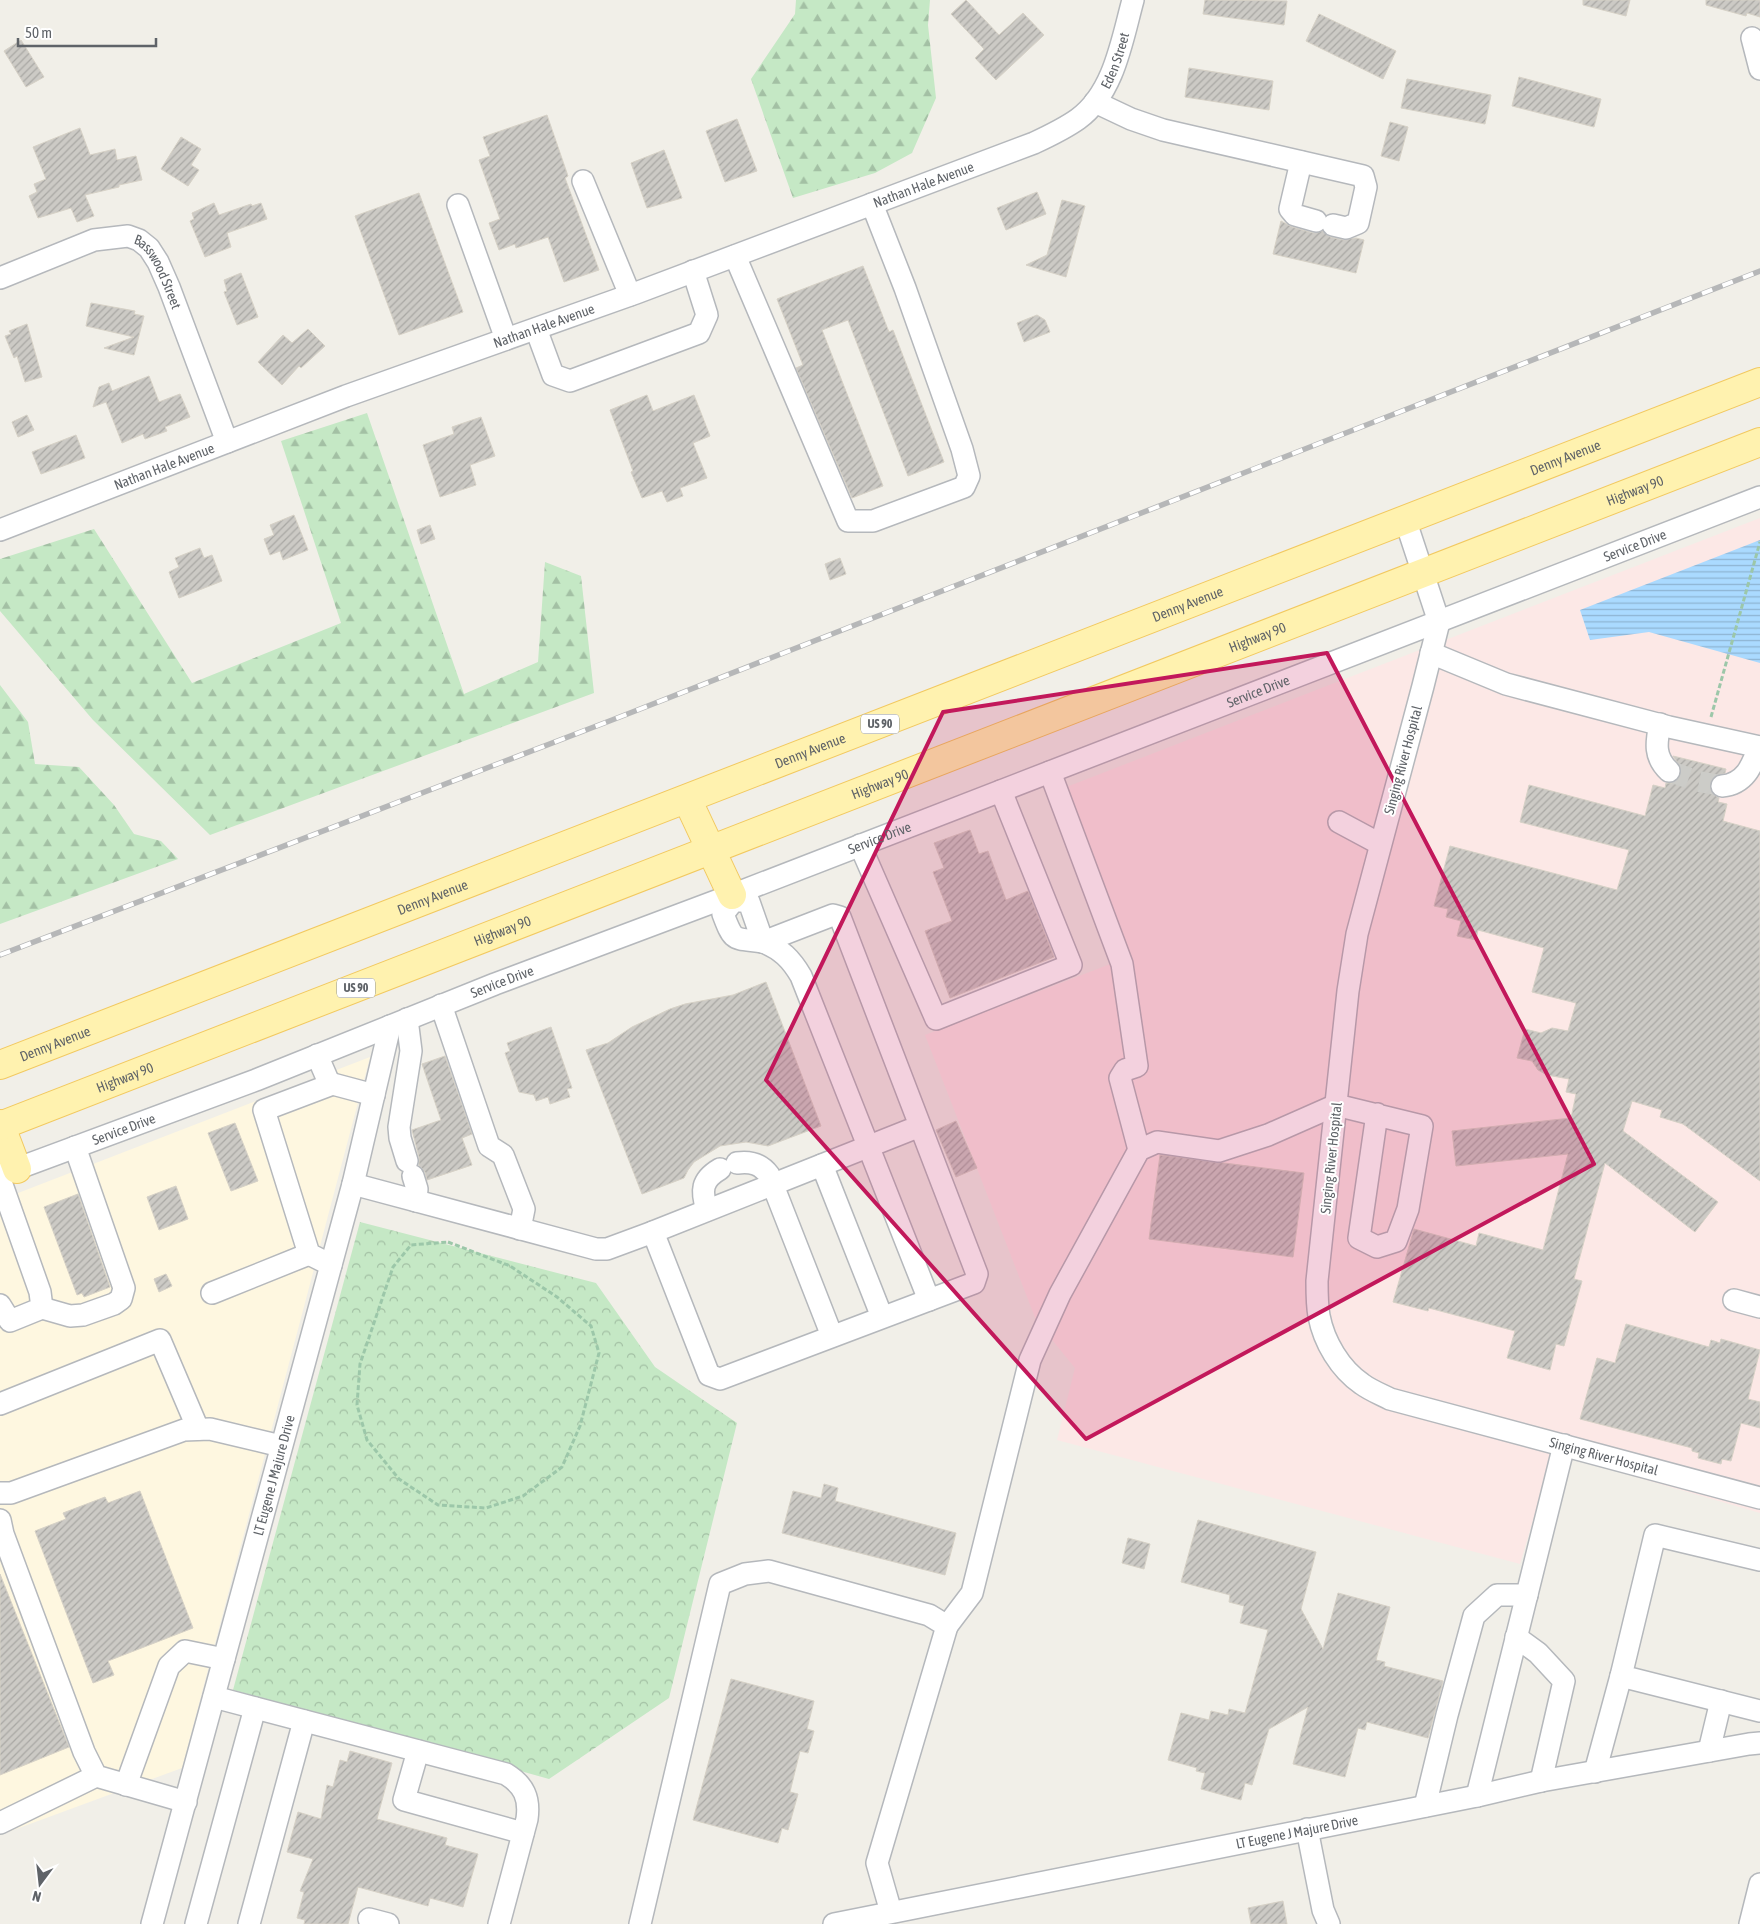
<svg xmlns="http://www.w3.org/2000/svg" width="1760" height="1924" font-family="'Asap Condensed',sans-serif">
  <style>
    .commercial { fill: #fef7e0 }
    .medical { fill: #fce8e6 }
    .forest { fill: url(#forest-firs) }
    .park { fill: url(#park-crowns) }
    .water { fill: url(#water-rules) }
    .building { fill: url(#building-hatch); stroke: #d6d1c6 }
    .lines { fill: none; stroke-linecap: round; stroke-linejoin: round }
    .minor-tunnel { stroke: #ccccc8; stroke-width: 21; stroke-dasharray: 21 11; stroke-linecap: butt }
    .minor-casing { stroke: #b5b8bc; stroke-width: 24 }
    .major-casing { stroke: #f2c960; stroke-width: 30 }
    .path { stroke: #9cc7a9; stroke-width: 3; stroke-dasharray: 5 2.5; stroke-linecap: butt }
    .minor { stroke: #fff; stroke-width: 21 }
    .major { stroke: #fff2af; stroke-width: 28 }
    .rail-casing { stroke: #b6b7b8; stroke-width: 5.5 }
    .rail { stroke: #fff; stroke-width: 4; stroke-dasharray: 11; stroke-linecap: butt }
    .marked { fill: #c2185b; fill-opacity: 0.2; stroke: #c2185b; stroke-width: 4; stroke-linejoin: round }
    .labels { text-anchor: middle; stroke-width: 4; stroke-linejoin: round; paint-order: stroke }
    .shield { fill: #fff; stroke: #8f9295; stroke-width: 1 }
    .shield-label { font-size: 12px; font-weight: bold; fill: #5f6368 }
    .street-label { font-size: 14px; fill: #5f6368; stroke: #fff }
  </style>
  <defs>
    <pattern id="forest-firs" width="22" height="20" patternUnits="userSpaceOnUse" patternTransform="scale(1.25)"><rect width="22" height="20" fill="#c5e8c5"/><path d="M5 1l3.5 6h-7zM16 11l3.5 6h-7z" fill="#a3c0a4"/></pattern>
    <pattern id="park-crowns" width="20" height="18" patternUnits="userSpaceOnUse" patternTransform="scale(1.25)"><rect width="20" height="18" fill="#c5e8c5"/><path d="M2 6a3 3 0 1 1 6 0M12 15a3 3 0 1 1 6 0" fill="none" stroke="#a3c0a4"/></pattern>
    <pattern id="water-rules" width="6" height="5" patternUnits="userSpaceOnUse" patternTransform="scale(1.25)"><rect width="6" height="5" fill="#aadaff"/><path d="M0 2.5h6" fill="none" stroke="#8eb4d2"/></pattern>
    <pattern id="building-hatch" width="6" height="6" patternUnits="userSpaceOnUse" patternTransform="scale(1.25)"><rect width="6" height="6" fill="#cccac5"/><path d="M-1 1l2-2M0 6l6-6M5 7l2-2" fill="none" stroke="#a9a8a4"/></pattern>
  </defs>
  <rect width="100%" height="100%" fill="#f1efe8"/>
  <!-- commercial -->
  <path class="commercial" d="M370,1057L182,1768L0,1835V1200Z"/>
  <!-- medical -->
  <path class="medical" d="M1760,518V1513L1553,1453L1520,1564L1057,1440L1075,1368L1036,1320L925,1035L1113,963L1051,793Z"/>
  <!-- forest -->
  <g class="forest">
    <path d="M796,0H930L928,25L936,98L912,153L875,173L793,198L751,79L795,14Z"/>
    <path d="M367,413L464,694L538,662L545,562L581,576L594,693L210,835L93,720L0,611V559L94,529L192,683L341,623L281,441Z"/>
    <path d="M0,685L28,722L35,764L79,767L114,805L134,834L161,841L178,859L0,924Z"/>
  </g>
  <!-- park -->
  <path class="park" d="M360,1222L596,1283L655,1367L737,1423L669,1698L549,1779L233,1690Z"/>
  <!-- water -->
  <path class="water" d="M1760,540V663L1649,632L1590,640L1580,610Z"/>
  <!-- building -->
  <g class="building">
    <path d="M966,0L999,35L1023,13L1044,35L996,80L975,58L984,49L951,14Z"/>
    <path d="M1205,0L1287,1L1284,25L1203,14Z"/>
    <path d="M1583,0H1630L1626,16L1583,5Z"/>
    <path d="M1706,0H1760V17L1747,13L1746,16L1706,5Z"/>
    <path d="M1319,14L1396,51L1383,79L1306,41Z"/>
    <path d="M21,40L44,77L26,87L4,51Z"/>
    <path d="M1189,68L1273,81L1269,110L1185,97Z"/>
    <path d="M1519,77L1601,99L1594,127L1512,106Z"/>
    <path d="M1407,79L1491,95L1485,124L1401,108Z"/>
    <path d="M547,115L568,176L565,178L599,270L564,282L548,237L516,248L515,244L499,250L489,223L500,219L479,160L490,156L483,137Z"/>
    <path d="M737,119L757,171L725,182L706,131Z"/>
    <path d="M1390,122L1408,127L1399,161L1381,156Z"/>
    <path d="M80,128L90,155L115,149L117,160L136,156L142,180L119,185V187L85,195L94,216L77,222L71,208L38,218L29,196L37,192L34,184L46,179L33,147Z"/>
    <path d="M181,137L201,149L191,165L199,170L188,186L161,169Z"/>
    <path d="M664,150L682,198L647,208L631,163Z"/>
    <path d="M1037,192L1046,214L1006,230L997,208Z"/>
    <path d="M419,193L463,312L399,335L355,216Z"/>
    <path d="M1062,200L1085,206L1066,277L1026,265L1047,255Z"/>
    <path d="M214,203L219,215L251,204L252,206L261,203L267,219L227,233L231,247L205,257L190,221L194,219L192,213Z"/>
    <path d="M1281,221L1292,227L1313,233L1323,231L1330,237L1343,240L1356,238L1364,240L1356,273L1273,254Z"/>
    <path d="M863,266L889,332L893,330L944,462L908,476L848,320L822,330L883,486L852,498L796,368L803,365L777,299Z"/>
    <path d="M241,273L258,317L237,325L224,292L227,291L224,280Z"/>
    <path d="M91,303L135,311L134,314L144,316L134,355L104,348L134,337L86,326Z"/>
    <path d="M1037,315L1045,320L1050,332L1024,342L1017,323Z"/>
    <path d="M27,324L42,377L25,382L17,356L14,358L5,336L11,334L9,331Z"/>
    <path d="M308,329L325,346L301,368L299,366L282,385L258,362L283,335L292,343Z"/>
    <path d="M149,376L159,402L180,394L190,417L165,427L167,431L145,439L143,434L122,443L106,402L93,407L99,387L109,383L112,391Z"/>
    <path d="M647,395L653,411L694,395L710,436L693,443L707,478L680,488L683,496L667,502L662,491L642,498L631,472L633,471L610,410Z"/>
    <path d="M27,415L34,430L18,437L12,422Z"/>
    <path d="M481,417L495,456L470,465L476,485L440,497L423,445L454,434L452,427Z"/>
    <path d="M76,435L85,458L41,474L32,452Z"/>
    <path d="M294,515L308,550L283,560L280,551L270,555L264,539L274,535L270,525Z"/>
    <path d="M430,525L435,539L421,544L417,530Z"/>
    <path d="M200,548L204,558L212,555L222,581L179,598L169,572L179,567L175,558Z"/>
    <path d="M840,558L846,574L830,580L825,564Z"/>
    <path d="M1673,756L1726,769L1725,773L1714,777L1710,782V788L1713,794L1719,798L1718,802L1727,804L1723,821L1760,831V1181L1683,1124L1660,1117L1662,1110L1632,1101L1623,1131L1718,1202L1695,1232L1605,1163L1574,1279L1582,1281L1564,1346L1556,1344L1550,1370L1507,1358L1515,1331L1429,1308L1428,1311L1393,1302L1414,1229L1476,1246L1479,1233L1543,1250L1568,1154L1456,1166L1452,1131L1571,1118L1576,1094L1566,1092L1569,1079L1547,1075L1538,1070L1532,1061L1517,1058L1525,1029L1541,1033L1552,1028L1568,1031L1576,1003L1532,992L1544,948L1478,930L1476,940L1457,936L1461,921L1446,917L1448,909L1434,906L1450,846L1617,890L1629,850L1520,822L1529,785L1645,816L1653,785L1665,788L1666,783H1672L1677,780L1681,775V768Z"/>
    <path d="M970,830L979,854L988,851L1006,900L1028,891L1054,957L950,998L925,931L952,921L933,872L944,868L934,843Z"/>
    <path d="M766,982L821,1126L768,1146L746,1142L720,1146L694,1162L688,1170L684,1178L642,1194L586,1050L608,1043L632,1027L670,1009L685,1004L733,995Z"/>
    <path d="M551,1027L572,1088L567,1089L570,1097L550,1104L548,1097L536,1101L534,1095L519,1092L505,1053L510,1051L507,1043Z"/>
    <path d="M445,1056L472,1134L462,1138L472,1165L427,1180L425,1172L419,1165V1157L412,1130L441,1120L422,1064Z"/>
    <path d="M956,1121L977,1168L956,1177L936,1130Z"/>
    <path d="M235,1123L258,1181L231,1191L208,1133Z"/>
    <path d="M1160,1155L1304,1173L1293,1257L1149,1239Z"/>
    <path d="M176,1186L188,1219L159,1230L147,1197Z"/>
    <path d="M78,1194L110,1287L84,1297L82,1293L77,1295L44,1207Z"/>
    <path d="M166,1274L172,1286L159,1292L154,1279Z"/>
    <path d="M1626,1324L1709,1347L1711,1340L1720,1343L1721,1339L1760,1350L1748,1399L1760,1402V1428L1741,1423L1731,1461L1722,1459L1721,1464L1698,1458L1699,1453L1692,1451V1448L1580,1419L1597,1358L1615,1363Z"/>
    <path d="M824,1484L838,1488L835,1501L956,1533L945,1575L782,1533L793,1491L821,1498Z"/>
    <path d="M140,1491L193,1628L108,1661L114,1675L93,1683L35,1531L66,1519L63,1513L105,1497L108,1503Z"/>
    <path d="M1198,1520L1316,1552L1301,1609L1323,1649L1338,1593L1390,1607L1376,1660L1385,1662L1384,1666L1443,1681L1428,1738L1367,1722L1365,1730L1358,1728L1345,1777L1293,1764L1308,1707L1269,1729L1252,1785L1245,1783L1241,1800L1201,1789L1205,1773L1196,1771L1197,1768L1168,1760L1181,1713L1209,1720L1211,1711L1228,1715L1229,1709L1245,1713L1268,1630L1240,1623L1244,1606L1229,1602L1230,1595L1181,1582Z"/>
    <path d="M1128,1538L1150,1544L1144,1569L1122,1563Z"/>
    <path d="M0,1574L69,1747L0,1775Z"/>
    <path d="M731,1679L814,1701L807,1729L814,1731L808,1753L800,1751L790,1792L798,1794L788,1830L782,1828L778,1843L693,1820Z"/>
    <path d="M350,1751L392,1763L377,1819L447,1838L445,1845L478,1854L463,1907L430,1898L428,1906L358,1887L348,1924H304L305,1920L297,1918L304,1892L300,1891L313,1859L287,1852L298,1812L321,1819L327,1785L333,1787L340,1760L347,1762Z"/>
    <path d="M1283,1901L1287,1924H1251L1248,1908Z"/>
  </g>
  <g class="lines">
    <!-- minor-tunnel -->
    <path class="minor-tunnel" d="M1669,771L1697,781L1722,786"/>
    <!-- minor casing -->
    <g class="minor-casing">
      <g id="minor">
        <path d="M1752,38L1760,69"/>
        <path d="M1095,102L1131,119L1163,130L1363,176L1366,187L1358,223L1346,228L1333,225"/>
        <path d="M1301,162L1290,209L1295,215L1316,221"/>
        <path d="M583,181L630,295"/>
        <path d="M458,205L506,339"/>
        <path d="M735,256L848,521H873L964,487L969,476L962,449L905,288L872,204"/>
        <path id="s1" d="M0,278L94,240L128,236L139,240L149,248L158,262L169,287L227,442"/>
        <path d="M536,329L553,375L570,381L699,333L707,315L693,271"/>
        <path id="s2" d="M1405,519L1439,622L1423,686L1357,934L1348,991L1317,1281C1317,1292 1317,1305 1319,1316C1324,1342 1340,1369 1362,1384C1370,1390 1380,1394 1390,1399L1760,1498"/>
        <path id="s3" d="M0,530L346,396L636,293L1034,143C1049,136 1064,129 1078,119C1114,93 1122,40 1133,0"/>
        <path d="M1431,653L1506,684L1669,727L1760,747"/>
        <path d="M1660,724C1656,743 1654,757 1669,771"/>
        <path d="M1050,772L1122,964L1137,1066L1125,1070L1120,1078L1139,1150"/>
        <path d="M1722,786C1745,784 1752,766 1759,747"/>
        <path d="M1339,822L1380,844"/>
        <path d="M860,845L936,1019L1071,965L1001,791"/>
        <path d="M734,900L749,902L763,942C733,938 734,943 723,914Z"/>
        <path d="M763,942L833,915L840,917L977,1274L974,1283L720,1379L709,1375L653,1232L920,1126"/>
        <path d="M763,942C781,949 791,959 801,976L929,1300"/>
        <path d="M441,1005L489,1146L503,1155L524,1209L520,1229"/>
        <path d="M407,1019L411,1051L399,1127L400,1138L407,1161"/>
        <path d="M317,1055L330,1085L264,1110L309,1254L331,1265"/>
        <path d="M329,1083L374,1095"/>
        <path d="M737,1163C751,1161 761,1164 769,1175L832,1336"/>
        <path d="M822,1165L882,1317"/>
        <path id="s4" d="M0,1175L256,1080L495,984L732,895L1760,497"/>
        <path d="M413,1176L417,1189L416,1201"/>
        <path d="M0,1179L40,1292L42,1308L10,1321L0,1305"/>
        <path d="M353,1184L596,1249H607L653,1232"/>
        <path d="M707,1210C701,1191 701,1180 720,1169"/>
        <path d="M212,1293L309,1254"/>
        <path d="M1734,1300L1760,1307"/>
        <path d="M42,1308L70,1316L83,1315L114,1304L121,1299L124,1288L75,1147"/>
        <path d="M0,1404L160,1340L198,1429"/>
        <path d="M0,1493H11L184,1430L210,1429L281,1446"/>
        <path d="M0,1520L3,1534L84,1752L96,1776L186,1802"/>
        <path d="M1760,1560L1655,1535L1621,1676L1760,1711"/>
        <path d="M947,1626L972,1593L1030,1360L1060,1294L1139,1150L1157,1142L1219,1151L1268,1135L1336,1105L1422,1126L1408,1209L1396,1241L1377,1247L1359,1238L1377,1114"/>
        <path d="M1516,1637L1538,1653L1564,1681L1541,1781"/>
        <path d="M214,1697L506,1774C524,1785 530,1798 527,1819L499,1924"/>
        <path d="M418,1751L404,1800L523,1833"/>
        <path d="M1709,1751L1721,1701"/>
        <path d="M1595,1772L1621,1676"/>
        <path d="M126,1785L169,1666L185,1651L224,1659"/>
        <path d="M1477,1796L1564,1445"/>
        <path d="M1425,1806L1447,1715L1474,1616L1497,1595H1527"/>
        <path d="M0,1823L96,1776"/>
        <path d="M1307,1829L1323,1910L1329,1924"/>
        <path d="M369,1919L388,1924"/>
        <path id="s5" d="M152,1924L353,1184L390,1026"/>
        <path d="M196,1924L255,1708"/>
        <path d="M249,1924L304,1721"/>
        <path d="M640,1924L720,1584L745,1574L769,1571L929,1615L947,1626L877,1863L891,1912"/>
        <path id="s6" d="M834,1924L1477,1796L1541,1781L1749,1744L1760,1743"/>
        <path d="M1750,1924L1760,1884"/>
      </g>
    </g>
    <!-- major casing -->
    <g class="major-casing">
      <g id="major">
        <path d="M687,799L732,895"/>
        <path id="s7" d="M0,1065L1760,382"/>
        <path d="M0,1124L17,1169"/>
        <path id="s8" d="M0,1126L1760,442"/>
      </g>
    </g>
    <!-- path -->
    <g class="path">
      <path d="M1711,717L1760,542"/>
      <path d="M448,1242L510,1266L557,1297L591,1326L599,1353L580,1426L562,1467L523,1496L486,1508L438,1505L399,1479L367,1440L357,1405L360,1364L393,1267L411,1245Z"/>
    </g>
    <!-- minor -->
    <use href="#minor" class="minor"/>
    <!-- major -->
    <use href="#major" class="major"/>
    <!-- rail casing -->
    <g class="rail-casing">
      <path id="rail" d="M0,955L612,720L1760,271"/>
    </g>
    <!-- rail -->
    <use href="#rail" class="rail"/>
  </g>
  <!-- marked area -->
  <path class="marked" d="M1327,653L1594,1164L1086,1439L766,1080L943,712Z"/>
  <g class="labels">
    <!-- shield labels -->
    <g class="shield">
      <rect x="861" y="714.5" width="38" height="19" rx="4"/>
      <rect x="337" y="978.5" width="38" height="19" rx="4"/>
    </g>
    <g class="shield-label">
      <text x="880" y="728">US 90</text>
      <text x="356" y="992">US 90</text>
    </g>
    <!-- street labels -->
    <g class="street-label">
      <text dy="5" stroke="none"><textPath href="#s3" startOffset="1225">Eden Street</textPath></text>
      <text dy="5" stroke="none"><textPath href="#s3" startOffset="986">Nathan Hale Avenue</textPath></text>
      <text dy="5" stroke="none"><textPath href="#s1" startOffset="185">Basswood Street</textPath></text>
      <text dy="5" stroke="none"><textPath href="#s3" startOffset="581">Nathan Hale Avenue</textPath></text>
      <text dy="5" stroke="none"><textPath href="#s7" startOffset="1679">Denny Avenue</textPath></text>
      <text dy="5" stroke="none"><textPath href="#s3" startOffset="176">Nathan Hale Avenue</textPath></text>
      <text dy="5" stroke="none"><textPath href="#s8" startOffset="1754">Highway 90</textPath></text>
      <text dy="5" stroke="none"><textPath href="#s4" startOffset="1752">Service Drive</textPath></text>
      <text dy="5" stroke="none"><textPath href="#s7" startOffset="1274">Denny Avenue</textPath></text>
      <text dy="5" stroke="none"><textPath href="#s8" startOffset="1349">Highway 90</textPath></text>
      <text dy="5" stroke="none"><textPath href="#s4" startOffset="1348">Service Drive</textPath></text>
      <text dy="5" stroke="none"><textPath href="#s7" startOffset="869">Denny Avenue</textPath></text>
      <text transform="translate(1403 760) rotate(-75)" y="5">Singing River Hospital</text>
      <text dy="5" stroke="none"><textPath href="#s8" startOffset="944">Highway 90</textPath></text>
      <text dy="5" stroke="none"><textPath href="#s4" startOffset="942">Service Drive</textPath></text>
      <text dy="5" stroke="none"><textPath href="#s7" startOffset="464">Denny Avenue</textPath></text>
      <text dy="5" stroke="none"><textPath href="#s8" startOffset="539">Highway 90</textPath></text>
      <text dy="5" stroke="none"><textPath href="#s4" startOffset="538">Service Drive</textPath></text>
      <text dy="5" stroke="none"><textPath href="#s7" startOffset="59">Denny Avenue</textPath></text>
      <text dy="5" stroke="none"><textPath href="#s8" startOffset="134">Highway 90</textPath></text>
      <text dy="5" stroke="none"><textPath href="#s4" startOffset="132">Service Drive</textPath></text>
      <text transform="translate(1331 1158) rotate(-84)" y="5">Singing River Hospital</text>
      <text dy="5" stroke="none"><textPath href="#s2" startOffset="1151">Singing River Hospital</textPath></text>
      <text dy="5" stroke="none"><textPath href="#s5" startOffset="465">LT Eugene J Majure Drive</textPath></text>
      <text dy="5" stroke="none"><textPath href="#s6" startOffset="472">LT Eugene J Majure Drive</textPath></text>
    </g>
  </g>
  <!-- north arrow -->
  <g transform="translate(40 1884) rotate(195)" stroke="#ffffff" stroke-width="4" paint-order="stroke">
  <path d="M0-4L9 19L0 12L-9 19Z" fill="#5f6368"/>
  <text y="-8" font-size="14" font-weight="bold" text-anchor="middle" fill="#5f6368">N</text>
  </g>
  <!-- scale -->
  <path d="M18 38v8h138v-8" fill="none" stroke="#5f6368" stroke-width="2.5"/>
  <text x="25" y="38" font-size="15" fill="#5f6368" stroke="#ffffff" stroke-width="4" paint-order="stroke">50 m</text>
</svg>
